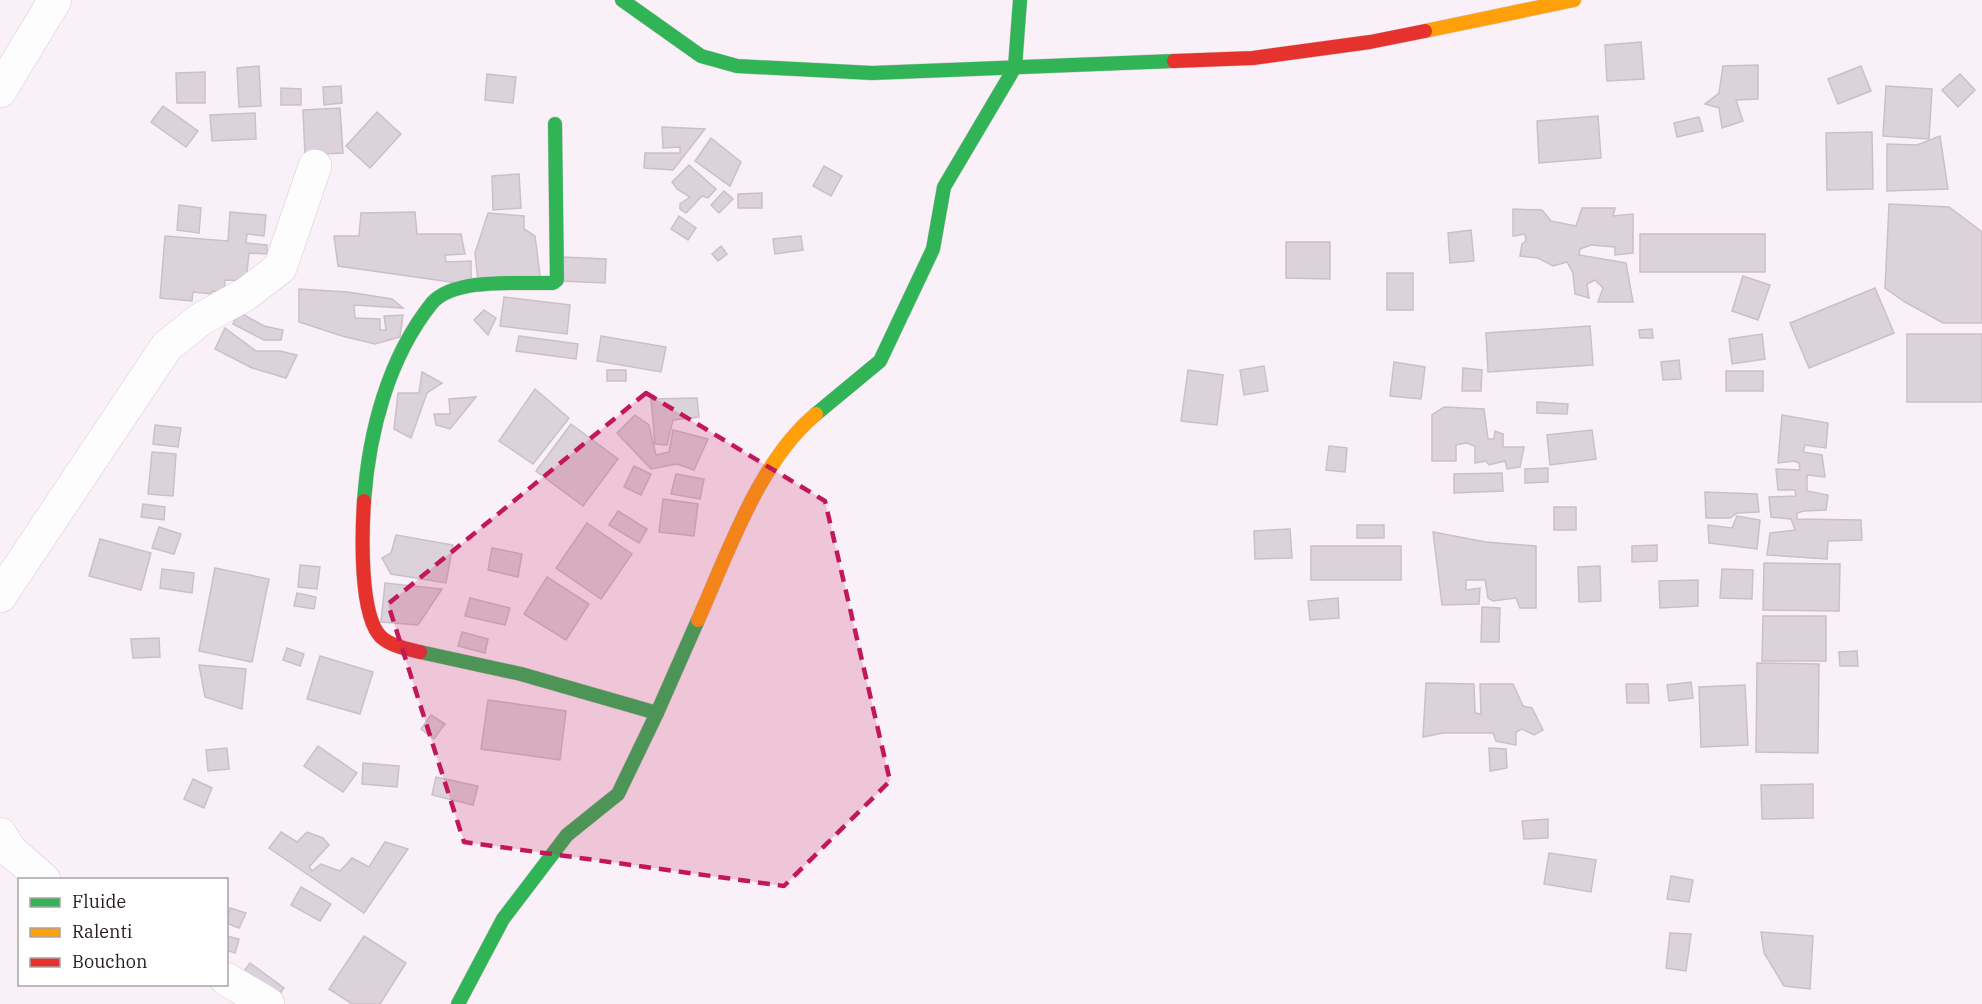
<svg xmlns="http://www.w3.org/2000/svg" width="1982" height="1004" font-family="'IBM Plex Serif',serif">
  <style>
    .building { fill: #dcd2da; stroke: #cac0c9; stroke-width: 1.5 }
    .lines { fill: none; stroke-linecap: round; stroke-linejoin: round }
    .street-casing { stroke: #d5cad3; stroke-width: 34 }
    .fast-casing { stroke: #d5cad3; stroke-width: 15 }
    .slow-casing { stroke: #d5cad3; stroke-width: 15 }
    .jam-casing { stroke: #d5cad3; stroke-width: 15 }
    .street { stroke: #fefdfe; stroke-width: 33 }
    .fast { stroke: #30b455; stroke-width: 14 }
    .slow { stroke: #ff9f0a; stroke-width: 14 }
    .jam { stroke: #e5322d; stroke-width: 14 }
    .marked { fill: #c2185b; fill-opacity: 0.2; stroke: #c2185b; stroke-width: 4.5; stroke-dasharray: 12 8; stroke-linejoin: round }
  </style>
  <rect width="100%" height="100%" fill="#faf0f8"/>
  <!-- building -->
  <g class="building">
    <path d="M1641,42L1644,79L1607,81L1605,45Z"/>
    <path d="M1758,65V99L1736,100L1743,121L1722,128L1719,108L1705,104L1719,93L1723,66Z"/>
    <path d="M259,66L261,106L239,107L237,68Z"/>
    <path d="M1861,66L1871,91L1838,104L1828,79Z"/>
    <path d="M205,72V103H177L176,73Z"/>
    <path d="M487,74L516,77L513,103L485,100Z"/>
    <path d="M1960,74L1975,90L1958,107L1942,90Z"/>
    <path d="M341,86L342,103L324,105L323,87Z"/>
    <path d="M1886,86L1932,89L1929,139L1883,136Z"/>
    <path d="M281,88L301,89V105H281Z"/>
    <path d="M163,106L198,131L186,147L151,122Z"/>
    <path d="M340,108L343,153L305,155L303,110Z"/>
    <path d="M377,112L401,134L370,168L346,146Z"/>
    <path d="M255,113L256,139L212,141L210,115Z"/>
    <path d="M1598,116L1601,158L1539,163L1537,121Z"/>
    <path d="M1699,117L1703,131L1677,137L1674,123Z"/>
    <path d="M662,127L705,129L673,170L644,168L645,153H680V147L663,148Z"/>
    <path d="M1872,132L1873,189L1827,190L1826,133Z"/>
    <path d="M1940,136L1948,189L1887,191V144L1917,145Z"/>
    <path d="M711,138L741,162L730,186L695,161Z"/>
    <path d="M689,165L716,189L708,198L702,196L686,213L680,209V204L690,197L677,189L672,182Z"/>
    <path d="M824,166L842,176L831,196L813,186Z"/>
    <path d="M519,174L521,208L493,210L492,176Z"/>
    <path d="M724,191L733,199L719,213L711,205Z"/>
    <path d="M762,193V208H738V194Z"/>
    <path d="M1889,204L1949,207L1982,232V323H1943L1905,302L1885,288Z"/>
    <path d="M179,205L201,208L199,233L177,230Z"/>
    <path d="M1582,208H1615L1613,216L1633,214V253L1615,255V247L1591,245L1580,249L1579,255L1626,263L1633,302H1598L1603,288L1595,280L1587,284L1589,298L1575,294L1573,273L1567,262L1553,266L1538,258L1520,256L1522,244L1526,241L1525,234L1513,236V209L1542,210L1551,221L1576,226Z"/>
    <path d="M230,212L266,215L264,236L247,234L246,243L267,245V254L249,253L246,281L225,280L224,292L212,291L211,294L193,292L192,301L160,298L165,236L228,241Z"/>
    <path d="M415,212L417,234H461L465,254L445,255L446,262L471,261V285L338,266L334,236H359L361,213Z"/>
    <path d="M488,213L524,216V229L535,236L541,283L478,281L475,253Z"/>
    <path d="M679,216L696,228L688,240L671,229Z"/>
    <path d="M1471,230L1474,261L1450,263L1448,233Z"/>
    <rect x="1640" y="234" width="125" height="38"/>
    <path d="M801,236L803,250L775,254L773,239Z"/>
    <path d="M1286,242H1330V279L1286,278Z"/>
    <path d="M721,246L727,254L718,261L712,254Z"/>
    <path d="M563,257L606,259L605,283L561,281Z"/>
    <rect x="1387" y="273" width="26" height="37"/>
    <path d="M1743,276L1770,285L1758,320L1732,311Z"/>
    <path d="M1875,288L1894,333L1809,368L1790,323Z"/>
    <path d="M299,289L348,292L392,299L403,308L354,305L355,318L380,319V330H386L384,316L403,315L400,337L375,344L342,336L299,322Z"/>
    <path d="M504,297L570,305L567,334L500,326Z"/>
    <path d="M484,310L496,318L488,335L474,320Z"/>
    <path d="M239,312L264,326L283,330L281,340H264L233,324Z"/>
    <path d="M1590,326L1593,365L1488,372L1486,333Z"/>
    <path d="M225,328L256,351H280L297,355L286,378L252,368L215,349Z"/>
    <path d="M1652,329L1653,338H1640L1639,330Z"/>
    <path d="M1762,334L1765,359L1732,364L1729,339Z"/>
    <rect x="1907" y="334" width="75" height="68"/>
    <path d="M519,336L578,344L576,359L516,351Z"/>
    <path d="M601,336L666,347L661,372L597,361Z"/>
    <path d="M1679,360L1681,379L1663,380L1661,362Z"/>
    <path d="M1394,362L1425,367L1421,399L1390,396Z"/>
    <path d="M1264,366L1268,391L1244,395L1240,370Z"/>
    <path d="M1463,368L1482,370L1481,391H1462Z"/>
    <rect x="607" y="370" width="19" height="11"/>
    <path d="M1188,370L1223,375L1217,425L1181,421Z"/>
    <rect x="1726" y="371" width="37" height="20"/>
    <path d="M422,372L442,383L427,393L411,438L394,429L398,393H419Z"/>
    <path d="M535,389L569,418L533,464L499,441Z"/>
    <path d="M476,397L450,429L436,425L434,414H450L449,399Z"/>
    <path d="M697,398L699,417L673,420L667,445L655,444L651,399Z"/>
    <path d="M1537,402L1568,404L1567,414L1537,413Z"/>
    <path d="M1444,407L1484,409L1488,439H1494L1495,431L1503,434V447H1524L1520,467L1507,469L1505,461L1489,465L1486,461L1475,463V446L1466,443L1456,445V461H1432V415Z"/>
    <path d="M635,415L649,425L656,455L669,452L673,430L708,439L694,470L677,464L651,469L617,433Z"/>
    <path d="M1782,415L1828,423L1826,448L1805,445L1803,452L1822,455L1825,477L1807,475V491L1828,495L1826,510L1804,511L1797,513V519L1861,520L1862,540L1828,541L1827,559L1767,555L1770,533L1795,530L1791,519L1771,517L1769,497L1796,496L1795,490H1778L1776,469L1800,470L1799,463L1794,461L1778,463Z"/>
    <path d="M571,424L618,459L583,506L536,471Z"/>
    <path d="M155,425L181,428L178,447L153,444Z"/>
    <path d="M1592,430L1596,459L1550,465L1547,435Z"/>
    <path d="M1329,446L1347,448L1345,472L1326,470Z"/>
    <path d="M152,452L176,454L173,496L148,494Z"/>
    <path d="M634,466L651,474L641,495L624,487Z"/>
    <path d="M1548,468V482L1525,483V469Z"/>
    <path d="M1502,473L1503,491L1454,493V474Z"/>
    <path d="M676,474L704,479L700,499L671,494Z"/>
    <path d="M1705,492L1757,494L1759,512L1737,513L1730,518H1706Z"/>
    <path d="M663,499L698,504L694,536L659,532Z"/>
    <path d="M143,504L165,507L164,520L141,517Z"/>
    <rect x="1554" y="507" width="22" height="23"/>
    <path d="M618,511L647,529L639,543L609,525Z"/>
    <path d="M1737,516L1760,520L1757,549L1709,543L1708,525L1732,528Z"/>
    <path d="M587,523L632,554L601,599L556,568Z"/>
    <rect x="1357" y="525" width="27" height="13"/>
    <path d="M159,527L181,534L174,554L152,548Z"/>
    <path d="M1290,529L1292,558L1255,559L1254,531Z"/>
    <path d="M1433,532L1486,542L1536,546V608H1520L1516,598L1493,601L1488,598L1485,580H1466V590L1480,588L1479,604L1442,605Z"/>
    <path d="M396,535L453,545L446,583L391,574L382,558L391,553Z"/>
    <path d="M100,539L151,553L141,590L89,576Z"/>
    <path d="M1657,545V561L1632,562V546Z"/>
    <rect x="1311" y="546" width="90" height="34"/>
    <path d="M492,548L522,554L518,577L488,570Z"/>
    <path d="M1764,563L1840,564L1839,611L1763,610Z"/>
    <path d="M300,565L320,567L317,589L298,587Z"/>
    <path d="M1600,566L1601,601L1579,602L1578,567Z"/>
    <path d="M215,568L269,579L252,662L199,651Z"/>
    <path d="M162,569L194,573L192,593L160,588Z"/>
    <path d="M1722,569L1753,570L1752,599L1720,598Z"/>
    <path d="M547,577L589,604L566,640L524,614Z"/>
    <path d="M1698,580V606L1660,608L1659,581Z"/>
    <path d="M385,583L442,589L418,625L381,622Z"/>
    <path d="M297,593L316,597L314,609L294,606Z"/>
    <path d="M470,598L510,608L505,625L465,616Z"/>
    <path d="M1338,598L1339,618L1310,620L1308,601Z"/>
    <path d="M1482,607L1500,608L1499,642H1481Z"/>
    <path d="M1763,616H1826V661H1762Z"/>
    <path d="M462,632L488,639L485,653L458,646Z"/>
    <path d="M159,638L160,657L133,658L131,639Z"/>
    <path d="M287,648L304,654L300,666L283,660Z"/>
    <path d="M1857,651L1858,666H1840L1839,652Z"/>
    <path d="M320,656L373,672L360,714L307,699Z"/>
    <path d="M1757,663L1819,664L1818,753L1756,752Z"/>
    <path d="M199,665L246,669L242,709L205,697Z"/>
    <path d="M1691,682L1693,698L1669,701L1667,685Z"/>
    <path d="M1426,683L1474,684L1475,713L1481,714L1480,684H1513L1523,706L1532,708L1543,730L1534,735L1522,729L1516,732V745L1496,741L1493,733H1443L1423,737Z"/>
    <path d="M1626,684H1648L1649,703H1627Z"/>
    <path d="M1745,685L1748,745L1701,747L1699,687Z"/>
    <path d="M488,700L566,711L560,760L481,749Z"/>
    <path d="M431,715L445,724L434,739L421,729Z"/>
    <path d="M318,746L357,773L343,792L304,766Z"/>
    <path d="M227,748L229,769L208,771L206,750Z"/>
    <path d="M1489,748L1506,749L1507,768L1490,771Z"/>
    <path d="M363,763L399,766L397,787L362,784Z"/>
    <path d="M436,777L478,786L473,805L432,795Z"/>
    <path d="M193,779L212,788L204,808L184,799Z"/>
    <path d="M1813,784V818L1762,819L1761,785Z"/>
    <path d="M1548,819V838L1524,839L1522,821Z"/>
    <path d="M281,832L297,842L307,832L323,838L329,845L309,867L312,871L321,864L340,871L352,858L369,867L385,842L408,849L364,913L269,848Z"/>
    <path d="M1549,853L1596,860L1591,892L1544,884Z"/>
    <path d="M1671,876L1693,880L1689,902L1667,899Z"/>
    <path d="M301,887L331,904L320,921L291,905Z"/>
    <path d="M230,908L246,913L239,928L226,923Z"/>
    <path d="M1761,932L1813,936L1810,989L1784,986L1764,953Z"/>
    <path d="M1670,933L1691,934L1686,971L1666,968Z"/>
    <path d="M226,936L239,939L235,953L226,950Z"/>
    <path d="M364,936L406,963L380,1004H352L329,989Z"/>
    <path d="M250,963L284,988L273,1003L239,978Z"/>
  </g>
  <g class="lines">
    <!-- street casing -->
    <g class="street-casing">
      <g id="street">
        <path d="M0,91L55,0"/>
        <path d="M0,596L167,346L201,319L246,294L280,268L315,166"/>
        <path d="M0,834L10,850L44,880"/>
        <path d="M226,979L268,1004"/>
      </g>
    </g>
    <!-- fast casing -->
    <g class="fast-casing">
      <g id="fast">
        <path d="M622,0L701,56L737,66L872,73L1174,61"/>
        <path d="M816,414L880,361L933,249L944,187L1015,67L1020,0"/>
        <path d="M364,501C369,432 388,358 432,303C455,277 520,284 553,283L557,280L555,124"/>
        <path d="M420,652L521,674L657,713"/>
        <path d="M458,1004L503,919L567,835L618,794L657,713L698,620"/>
      </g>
    </g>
    <!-- slow casing -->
    <g class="slow-casing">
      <g id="slow">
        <path d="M1425,31L1574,0"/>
        <path d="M698,620C728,553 759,461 816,414"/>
      </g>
    </g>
    <!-- jam casing -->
    <g class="jam-casing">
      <g id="jam">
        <path d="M1174,61L1253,58L1370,42L1425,31"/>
        <path d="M364,501C362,532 359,615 381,637C391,646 407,649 420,652"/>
      </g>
    </g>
    <!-- street -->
    <use href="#street" class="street"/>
    <!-- fast -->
    <use href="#fast" class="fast"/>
    <!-- slow -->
    <use href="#slow" class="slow"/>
    <!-- jam -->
    <use href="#jam" class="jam"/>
  </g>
  <!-- marked area -->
  <path class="marked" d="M646,393L825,501L890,781L784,886L464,842L388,604Z"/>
  <!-- legend -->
  <rect x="18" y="878" width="210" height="108" fill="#ffffff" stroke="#a8a4a8" stroke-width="1.5"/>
  <rect x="30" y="898" width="30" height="9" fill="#30b455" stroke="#a8a4a8" stroke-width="1.5"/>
  <text x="72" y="908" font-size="18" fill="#261b25">Fluide</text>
  <rect x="30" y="928" width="30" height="9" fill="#ff9f0a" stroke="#a8a4a8" stroke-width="1.5"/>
  <text x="72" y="938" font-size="18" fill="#261b25">Ralenti</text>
  <rect x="30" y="958" width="30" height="9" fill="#e5322d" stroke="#a8a4a8" stroke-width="1.5"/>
  <text x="72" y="968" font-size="18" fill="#261b25">Bouchon</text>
</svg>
